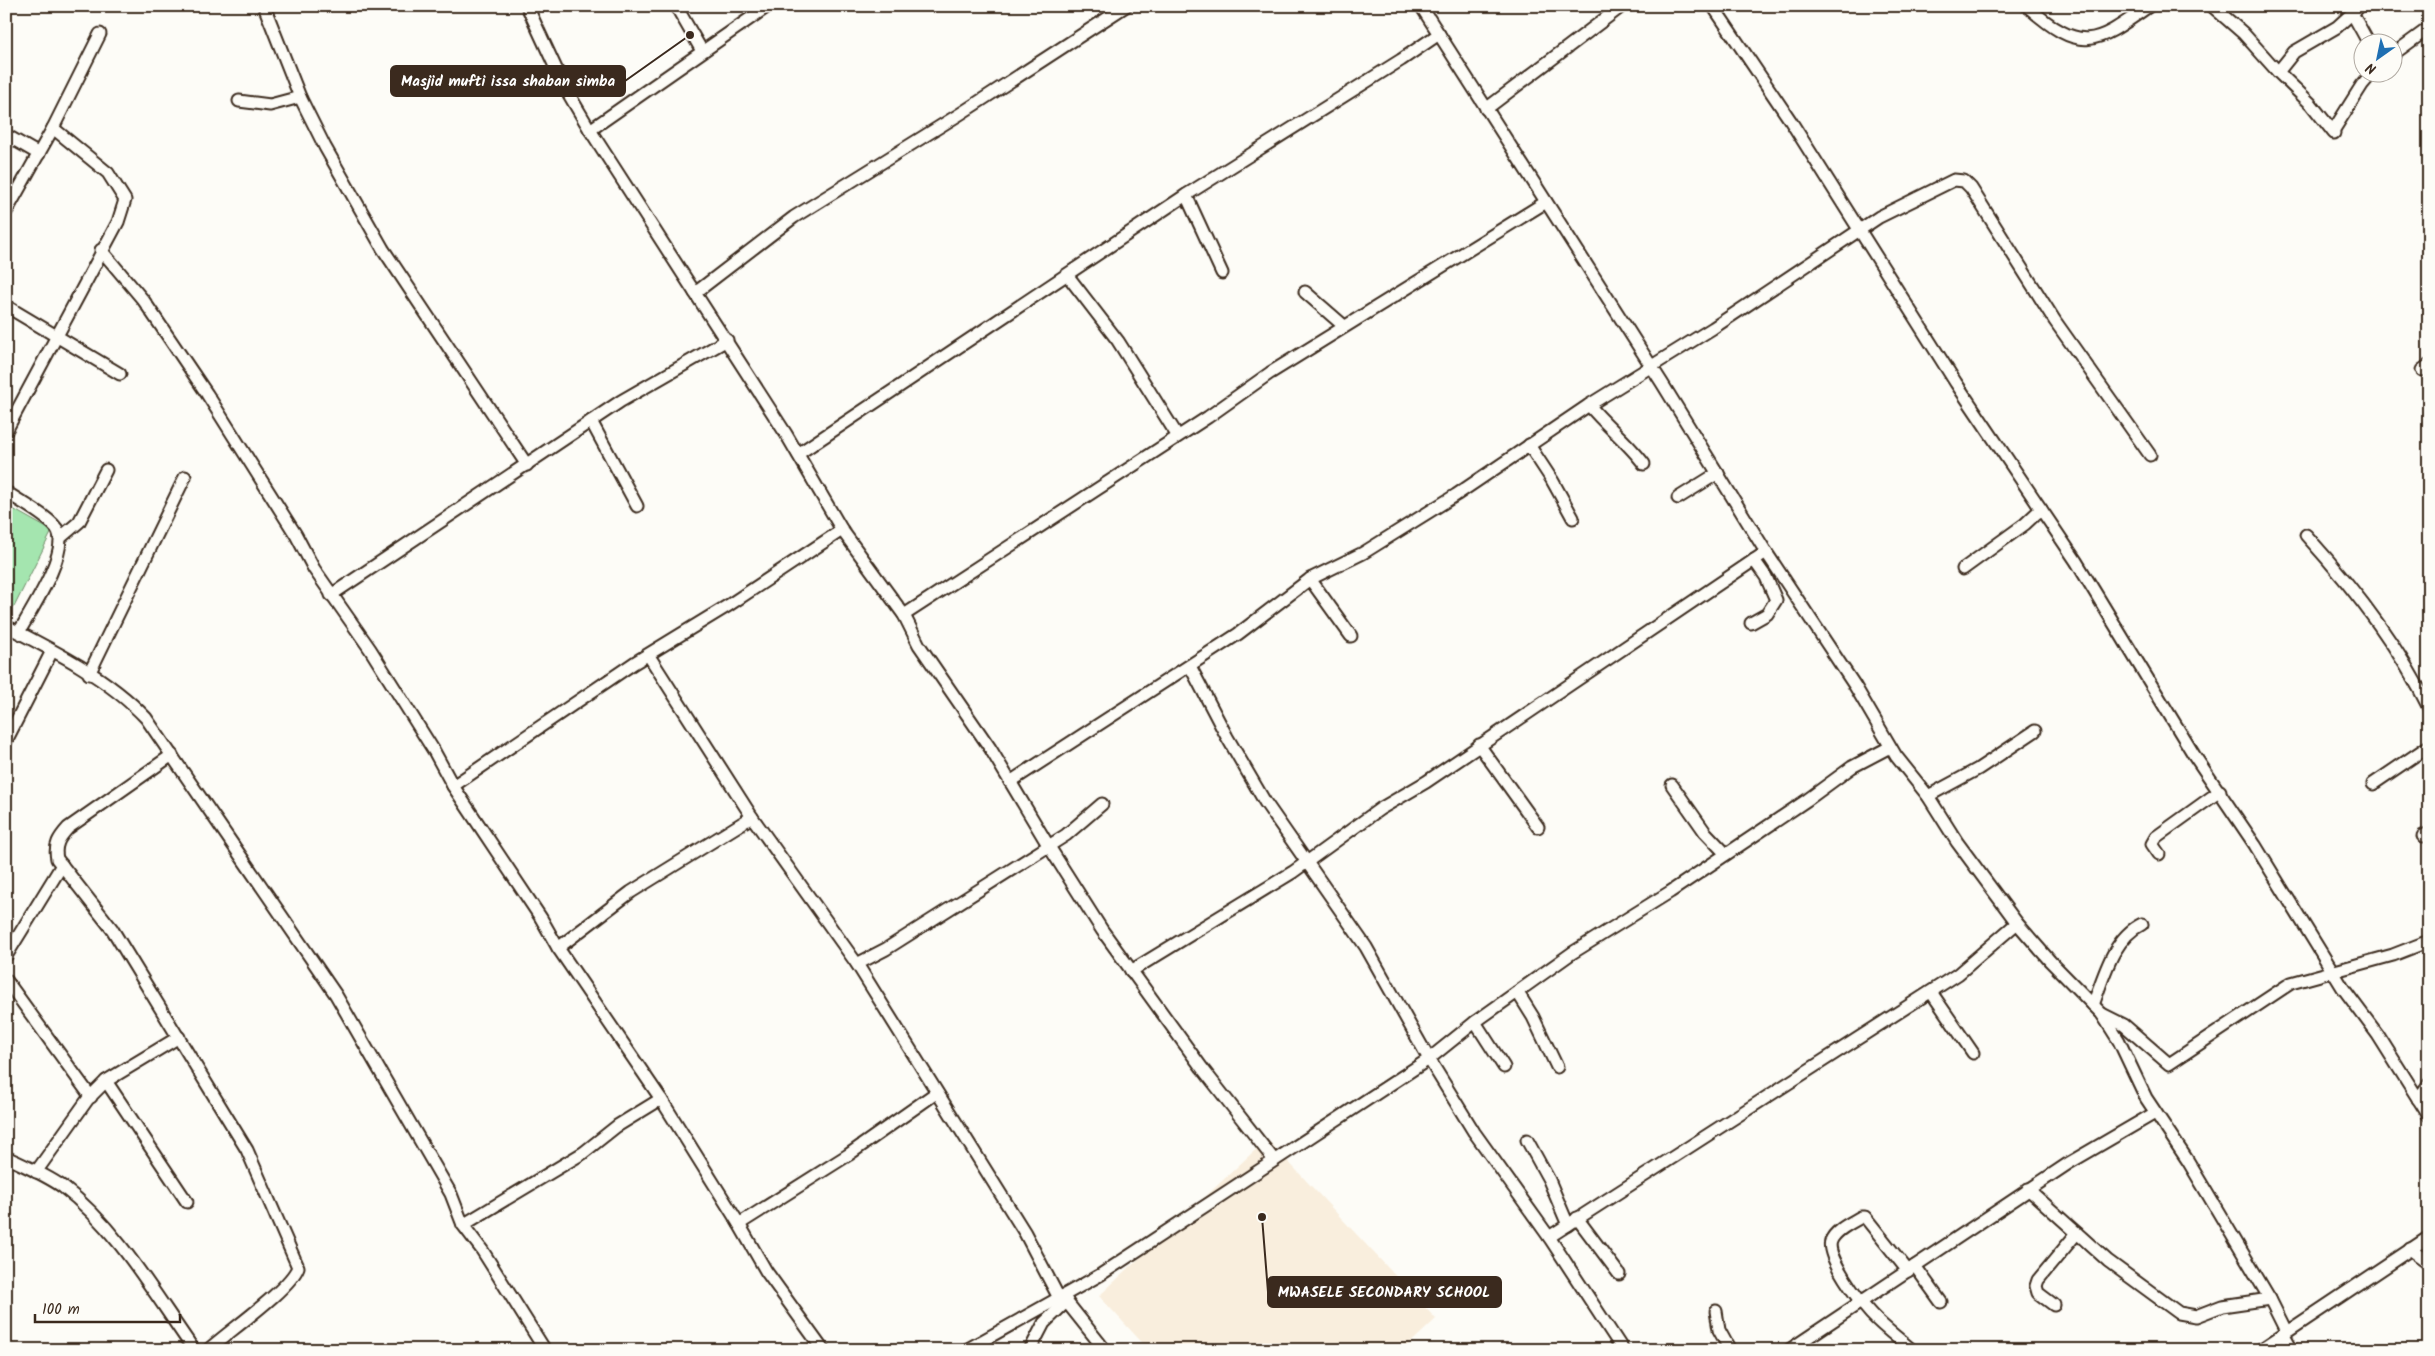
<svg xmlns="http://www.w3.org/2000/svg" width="2435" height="1356" font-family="Kalam,sans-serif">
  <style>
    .built { fill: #f9eedd }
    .green { fill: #a4e5af; stroke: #708866 }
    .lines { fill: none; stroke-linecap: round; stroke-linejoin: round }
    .minor-casing { stroke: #3b2a1e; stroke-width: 15 }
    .minor { stroke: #fdfcf7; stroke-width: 11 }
    .leader { fill: none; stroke: #3b2a1e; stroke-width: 2 }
    .callout-dot { fill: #3b2a1e; stroke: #fdfcf7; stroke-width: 2 }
    .callout { fill: #3b2a1e; stroke: #3b2a1e; stroke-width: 2 }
    .callout-label { font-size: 15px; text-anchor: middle; font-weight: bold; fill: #fff }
  </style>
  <rect width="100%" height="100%" fill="#fdfcf7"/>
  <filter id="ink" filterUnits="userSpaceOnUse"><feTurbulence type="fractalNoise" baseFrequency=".02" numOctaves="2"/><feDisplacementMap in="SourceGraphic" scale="10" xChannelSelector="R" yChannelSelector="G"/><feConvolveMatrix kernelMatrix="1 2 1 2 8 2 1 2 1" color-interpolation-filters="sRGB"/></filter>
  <g filter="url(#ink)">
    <!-- built -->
    <path class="built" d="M1267,1139L1436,1319L1403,1350H1149L1099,1296Z"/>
    <!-- green -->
    <path class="green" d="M6,505L52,531L14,607L6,603Z"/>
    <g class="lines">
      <!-- minor casing -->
      <g class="minor-casing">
        <g id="minor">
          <path d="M264,6L300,97L325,147L383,249L527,465"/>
          <path d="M527,6L564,86L590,130L786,434L842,530L904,615L919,645L990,748L1048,845L1102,930L1202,1068L1274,1160"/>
          <path d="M676,6L702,51"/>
          <path d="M1421,6L1662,383L1766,552L1855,686L1896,756L1928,796L1957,842L2017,923L2050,961L2102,1014L2119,1041L2146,1098L2188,1161L2270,1299L2286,1331"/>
          <path d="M1713,6L1790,120L1956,383L2076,561L2194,755L2255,845L2343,988L2378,1035L2429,1116"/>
          <path d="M2027,6C2082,55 2095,44 2149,6"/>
          <path d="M2212,6L2243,33L2278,72"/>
          <path d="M2352,13L2368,42"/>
          <path d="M2392,55L2429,28"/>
          <path d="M239,101L270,105L300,97"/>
          <path d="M1486,109L1622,6"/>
          <path d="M590,130L768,6"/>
          <path d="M2333,131L2362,85L2373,72"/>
          <path d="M2334,133L2311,104L2278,72L2294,52L2337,27L2360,6"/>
          <path d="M6,135L39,154"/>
          <path d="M1186,195L1222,273"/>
          <path d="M6,212L53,128L100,34"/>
          <path d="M101,250L144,301L207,394L296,535L314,569L370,649L434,751L453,786L541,918L558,948L661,1099L739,1224L766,1271L823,1350"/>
          <path d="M1068,276L1118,341L1177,435"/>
          <path d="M1305,292L1344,326"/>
          <path d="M695,293L794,217L960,114L1126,6"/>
          <path d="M6,306L120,374"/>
          <path d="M2422,370L2429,365"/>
          <path d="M1589,405C1606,426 1628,442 1644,464"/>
          <path d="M591,421L637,506"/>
          <path d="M6,431L118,222L125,200L108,173L53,128"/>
          <path d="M1529,445L1552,480L1573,518"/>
          <path d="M798,454L1186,195L1401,60L1439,34"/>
          <path d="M6,492C19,501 52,518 58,531C69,553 30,612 19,632"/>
          <path d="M1678,498L1718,473"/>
          <path d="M2306,535C2353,587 2398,644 2429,708"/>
          <path d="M60,538L79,522L106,470"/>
          <path d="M1963,569L2025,524L2041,509"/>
          <path d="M1310,579L1351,636"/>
          <path d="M331,595L621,401L727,340"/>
          <path d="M904,615L1208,417L1270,373L1546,202"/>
          <path d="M1751,623L1767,614L1776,600L1766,577L1754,560"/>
          <path d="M6,626C55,651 108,678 146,718L336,995L451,1194L463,1225L482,1250L545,1350"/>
          <path d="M649,656L752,817L857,964L1025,1233L1059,1298"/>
          <path d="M1190,666L1227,737L1265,802L1366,947L1429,1059L1474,1132L1549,1237L1623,1350"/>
          <path d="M89,674L185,477"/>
          <path d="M6,741L52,651"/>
          <path d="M1479,745L1538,827"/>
          <path d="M172,755L68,828C59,838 54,845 57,859L112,929L247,1150L298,1267C290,1289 229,1331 208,1350"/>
          <path d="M1010,782L1238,634L1310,579L1363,553L1456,495L1589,405L1713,328L1879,217L1954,180L1964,181L1971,188L2055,321L2150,455"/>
          <path d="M2373,784L2429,746"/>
          <path d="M1672,785L1705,832L1726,854"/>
          <path d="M453,786L634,663L729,605L842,530"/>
          <path d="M1928,796L1978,769L2035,731"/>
          <path d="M2423,836L2429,833"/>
          <path d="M2159,854L2152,844L2156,837L2220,791"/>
          <path d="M558,948L631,892L752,817"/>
          <path d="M6,956L62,865"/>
          <path d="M857,964L886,949L1066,835L1102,804"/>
          <path d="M1131,971L1293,872L1380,809L1426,782L1766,552"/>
          <path d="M6,980L91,1097"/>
          <path d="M1931,992L1973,1053"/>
          <path d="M1518,993L1533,1017L1557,1067"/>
          <path d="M2093,1005C2104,976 2113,938 2142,924"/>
          <path d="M2102,1014L2124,1025L2169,1064L2291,983L2393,955L2429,941"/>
          <path d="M1475,1022L1504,1067"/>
          <path d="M106,1081L187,1202"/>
          <path d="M2418,1099L2429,1084"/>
          <path d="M1527,1140L1549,1180L1568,1225"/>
          <path d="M6,1157C25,1166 46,1175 63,1187C117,1228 155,1295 194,1350"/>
          <path d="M36,1172L88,1099L106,1081L179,1037"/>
          <path d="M2028,1189L2077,1233L2038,1280L2036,1286L2038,1293L2054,1305"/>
          <path d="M1577,1218L1619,1274"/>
          <path d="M739,1224L848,1155L936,1093"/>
          <path d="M463,1225L583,1153L617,1126L661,1099"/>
          <path d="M2077,1233L2108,1261L2179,1313L2196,1316L2222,1306L2270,1299"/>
          <path d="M1549,1237L1958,974L2017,923"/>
          <path d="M2410,1249L2429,1263"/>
          <path d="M1915,1266L1941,1302"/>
          <path d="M1908,1271L1865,1217H1861C1851,1223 1835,1230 1831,1241C1825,1256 1860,1302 1871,1314C1883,1327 1898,1338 1912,1350"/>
          <path d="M1062,1296L1105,1350"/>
          <path d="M1716,1311L1719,1330L1730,1350"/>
          <path d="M2283,1334L2292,1350"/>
          <path d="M966,1350L1100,1275L1429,1059L1475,1022L1572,953L1670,892L1807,800L1852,767L1890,747"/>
          <path d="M1030,1350L1044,1323L1067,1301"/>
          <path d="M1789,1350L2069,1163L2155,1113"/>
          <path d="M2260,1350L2429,1237"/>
        </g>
      </g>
      <!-- minor -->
      <use href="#minor" class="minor"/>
    </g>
  </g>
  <!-- callouts -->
  <path class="leader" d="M690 35L625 81M1262 1217L1268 1292"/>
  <g class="callout-dot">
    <circle cx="690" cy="35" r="5"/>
    <circle cx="1262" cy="1217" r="5"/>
  </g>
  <g class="callout">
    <rect x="391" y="66" width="234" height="30" rx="5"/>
    <rect x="1268" y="1277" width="233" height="30" rx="5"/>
  </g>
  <g class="callout-label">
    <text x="508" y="86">Masjid mufti issa shaban simba</text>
    <text x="1384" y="1297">MWASELE SECONDARY SCHOOL</text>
  </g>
  <!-- margin -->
  <rect width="2435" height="1356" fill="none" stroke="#fdfcf7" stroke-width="25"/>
  <rect x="12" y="12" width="2410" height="1331" fill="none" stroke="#3b2a1e" stroke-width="2" filter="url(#ink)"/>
  <!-- north arrow -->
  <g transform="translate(2378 58) rotate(213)"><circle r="24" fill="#fdfcf7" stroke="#afa8a0"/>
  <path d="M0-4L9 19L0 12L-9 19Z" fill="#1f6fb2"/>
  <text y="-8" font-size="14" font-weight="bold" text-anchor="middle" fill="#3b2a1e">N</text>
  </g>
  <!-- scale -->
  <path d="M35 1314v8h145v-8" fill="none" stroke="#3b2a1e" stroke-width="2.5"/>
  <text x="42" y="1314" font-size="15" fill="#3b2a1e" stroke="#fdfcf7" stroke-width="4" paint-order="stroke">100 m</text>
</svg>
